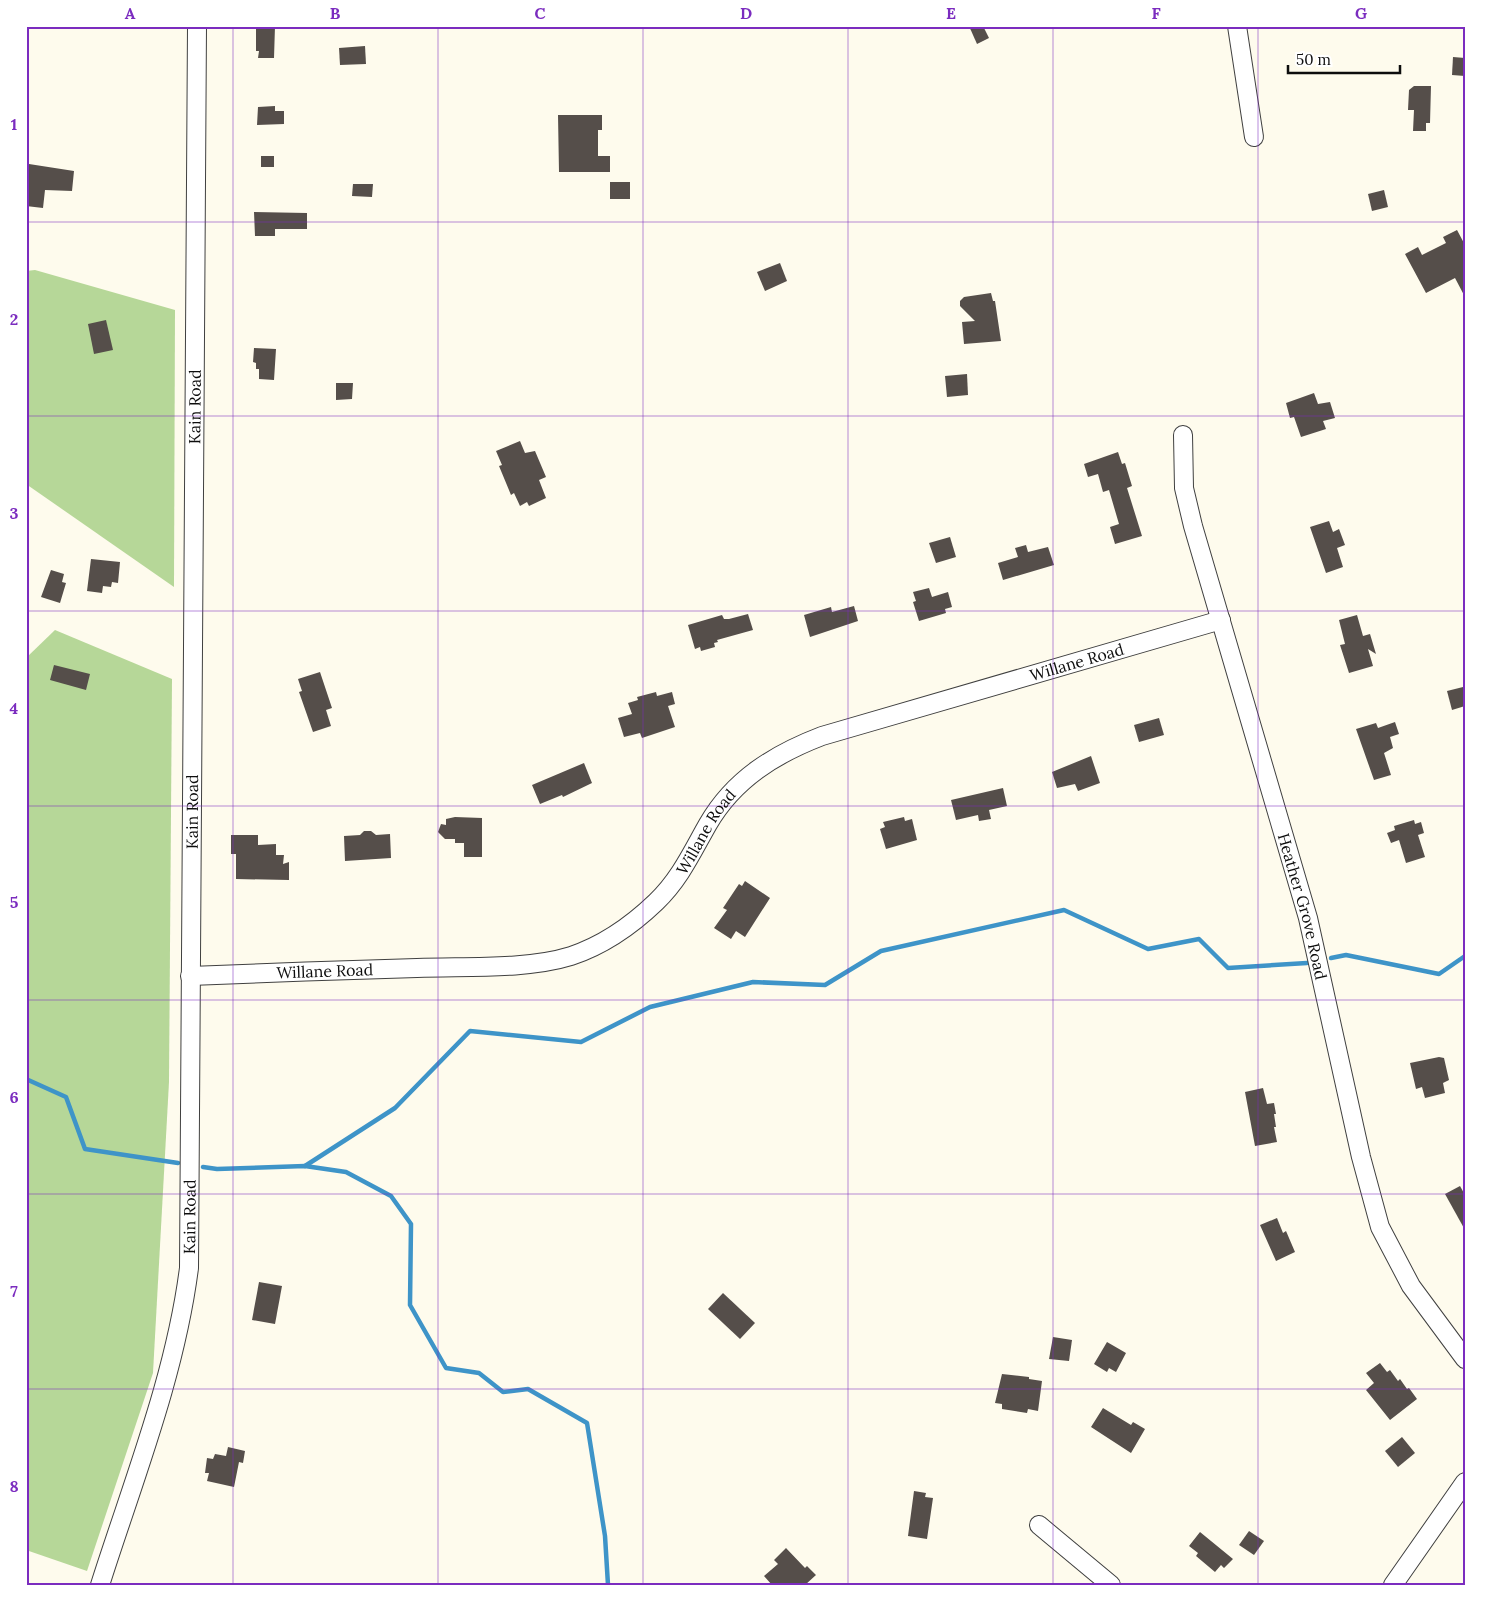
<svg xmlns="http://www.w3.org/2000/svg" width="1491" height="1611" font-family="Lora,serif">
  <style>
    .forest { fill: #b6d798 }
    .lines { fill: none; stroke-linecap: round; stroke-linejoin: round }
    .stream { stroke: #3e94c8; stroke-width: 4.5 }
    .building { fill: #554e4a }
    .minor-casing { stroke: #404040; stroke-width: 20 }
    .minor { stroke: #fff; stroke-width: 18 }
    .grid { fill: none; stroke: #7b2cbf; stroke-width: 1; stroke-opacity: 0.55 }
    .labels { text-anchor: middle; stroke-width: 5; stroke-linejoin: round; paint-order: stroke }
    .street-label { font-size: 16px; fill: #0d0d0d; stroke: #fff }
    .neatline { fill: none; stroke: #7b2cbf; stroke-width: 2 }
    .grid-label { font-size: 16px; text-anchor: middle; font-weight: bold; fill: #7b2cbf }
  </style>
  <rect width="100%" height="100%" fill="#fefbed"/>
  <!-- forest -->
  <g class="forest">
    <path d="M35,270L175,310L174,587L26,484V271Z"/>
    <path d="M55,630L172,679L169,1082L153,1373L87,1571L26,1550V658Z"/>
  </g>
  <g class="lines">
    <!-- stream -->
    <g class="stream">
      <path d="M1331,958L1346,955L1439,974L1465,956"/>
      <path d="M26,1079L66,1097L85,1149L178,1163"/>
      <path d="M305,1166L395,1108L470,1031L581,1042L650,1007L753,982L825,985L881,951L1064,910L1148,949L1199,939L1228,968L1307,963"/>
      <path d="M203,1167L217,1169L305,1166L346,1172L391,1196L411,1224L410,1305L446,1368L479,1373L503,1392L528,1389L587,1423L605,1536L608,1585"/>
    </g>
  </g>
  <!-- building -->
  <g class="building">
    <path d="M256,26H275L274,58H258L259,51H256Z"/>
    <path d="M969,26H983L989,38L977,44Z"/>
    <path d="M365,46L366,64L340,65L339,48Z"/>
    <path d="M1453,57L1465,58V76L1452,75Z"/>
    <path d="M1414,86H1431L1430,123H1426V131H1413L1414,110H1408L1409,90Z"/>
    <path d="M275,106V111H284V124L257,125L258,107Z"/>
    <path d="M558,115H602V130H598V156H610V172H559Z"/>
    <rect x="261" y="156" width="13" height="11"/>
    <path d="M29,164L74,171L72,191L45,190L43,208L26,206Z"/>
    <rect x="610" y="182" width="20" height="17"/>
    <path d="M353,184H373L372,197L352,196Z"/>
    <path d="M1384,190L1388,207L1372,211L1368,194Z"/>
    <path d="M254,212L307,213V229H275V236H255Z"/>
    <path d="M1457,230L1465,245V297L1455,278L1426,293L1405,254L1418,247L1422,255L1446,243L1443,237Z"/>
    <path d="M780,263L787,281L765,291L757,272Z"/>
    <path d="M991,293L993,301H995L1001,341L964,344L962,322L975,321L960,306V301L964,297Z"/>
    <path d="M106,320L113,350L94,354L88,324Z"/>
    <path d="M254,348L276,349L274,380L259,379V369H256V363L253,362Z"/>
    <path d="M967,374L968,395L947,397L945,376Z"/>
    <path d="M336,383H353L352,399L336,400Z"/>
    <path d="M1314,393L1318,404L1330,402L1335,418L1323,421L1326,429L1301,437L1294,417L1290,418L1286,403Z"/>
    <path d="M520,441L525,453L535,451L546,477L539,480L546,498L529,506L527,502L520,506L514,493L511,495L499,466L502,465L496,451Z"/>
    <path d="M1118,452L1122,464L1125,463L1132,486L1127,488L1142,536L1115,544L1110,527L1119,524L1109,490L1103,492L1098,474L1088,477L1084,464Z"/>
    <path d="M1329,521L1333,532L1339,529L1345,545L1337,548L1343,567L1326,573L1310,527Z"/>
    <path d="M950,537L956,557L936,563L929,543Z"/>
    <path d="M1026,545L1028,552L1048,547L1054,565L1003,580L998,563L1018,557L1015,548Z"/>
    <path d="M91,559L120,562L118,583L112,582L111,587L103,586L102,593L87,591Z"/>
    <path d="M51,570L64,574L62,582L66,583L60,603L41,597Z"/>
    <path d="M929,588L932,597L948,592L952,607L945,609L946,613L919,621L913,602L916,601L913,592Z"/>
    <path d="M854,606L858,621L810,637L804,615L831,607L832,612Z"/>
    <path d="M748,614L753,630L717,640L718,642L714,643L715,647L701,651L700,647L695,649L688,625L722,615L724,619H729Z"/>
    <path d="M1357,615L1363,636L1370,634L1376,654L1368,649L1373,666L1349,673L1340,645L1345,644L1339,620Z"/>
    <path d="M54,665L90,674L86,690L50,680Z"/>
    <path d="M320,672L332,708L326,710L331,726L313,732L299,692L302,691L298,679Z"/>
    <path d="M1463,687L1465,706L1452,710L1447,691Z"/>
    <path d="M656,692L657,696L672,692L675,704L668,706L675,727L642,738L640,733L624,737L618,718L632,714L628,703L638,700L637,697Z"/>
    <path d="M1159,718L1164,735L1139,742L1134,725Z"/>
    <path d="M1395,722L1399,734L1390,737L1393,748L1384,753L1391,775L1374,780L1356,729L1376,723L1378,728Z"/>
    <path d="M1091,756L1100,783L1078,791L1075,784L1057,788L1052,772Z"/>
    <path d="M584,763L592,783L563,797L562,795L540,804L532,785Z"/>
    <path d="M1003,788L1007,806L989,810L991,819L979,821L978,815L956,820L951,800Z"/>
    <path d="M455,817L482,818V857H464V843H455V839H445L438,832L441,824L446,825V819Z"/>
    <path d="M904,817L905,821L912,819L917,840L886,849L880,829L885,827L883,822Z"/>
    <path d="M1414,820L1415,824L1421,822L1424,833L1418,835L1425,857L1406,863L1399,840L1391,843L1387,833L1395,830L1394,826Z"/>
    <path d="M364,831H371L376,835L390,834L391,858L345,861L344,836L360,835Z"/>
    <path d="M231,835H258V845L276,844V855H284L283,864L289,862V880L236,879V854H231Z"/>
    <path d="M745,881L770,898L745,937L736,931L731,939L714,928L727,910L723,908L739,884L742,886Z"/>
    <path d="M1439,1057L1444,1058L1449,1080L1443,1083L1445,1093L1425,1098L1422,1087L1416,1089L1410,1063Z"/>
    <path d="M1263,1088L1267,1104L1274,1103L1276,1114H1274L1276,1127H1274L1277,1142L1255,1146L1245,1092Z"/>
    <path d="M1460,1186L1465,1195V1230L1445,1194Z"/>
    <path d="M1277,1218L1283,1233L1286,1231L1295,1252L1276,1261L1260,1225Z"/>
    <path d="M259,1282L282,1286L275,1324L252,1320Z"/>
    <path d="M723,1293L755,1323L740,1339L708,1309Z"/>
    <path d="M1053,1337L1072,1340L1069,1361L1049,1359Z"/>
    <path d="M1107,1342L1126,1353L1116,1372L1109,1368L1107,1372L1094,1364Z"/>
    <path d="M1380,1363L1387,1372L1390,1370L1398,1381L1400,1379L1407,1389L1409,1388L1417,1399L1390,1420L1366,1390L1374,1383L1366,1373Z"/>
    <path d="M1002,1374L1029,1377V1379L1042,1381L1038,1411L1028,1409L1027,1413L1002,1409V1404L995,1403Z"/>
    <path d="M1103,1408L1131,1425L1133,1422L1145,1429L1131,1453L1091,1427Z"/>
    <path d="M1402,1437L1415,1453L1398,1467L1385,1451Z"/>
    <path d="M228,1447L245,1451L243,1463L239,1462L234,1487L207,1481L209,1473H205L207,1458L213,1459L215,1454L226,1456Z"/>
    <path d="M914,1491L926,1493L925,1497L933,1498L927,1539L908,1536Z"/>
    <path d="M1249,1531L1264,1541L1254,1555L1239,1545Z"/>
    <path d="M1200,1532L1233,1559L1224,1568L1221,1565L1215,1572L1196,1556L1198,1553L1189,1546Z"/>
    <path d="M786,1548L805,1568L807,1566L816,1575L805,1585H772L764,1576L778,1564L774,1560Z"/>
  </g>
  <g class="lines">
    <!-- minor casing -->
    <g class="minor-casing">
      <g id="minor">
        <path d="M1237,26L1254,137"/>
        <path id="s1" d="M1183,435L1184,488L1193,526L1308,918L1361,1157L1380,1227L1411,1286L1465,1359"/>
        <path id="s2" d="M190,976C266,973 341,970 417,968C464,966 526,970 571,956C604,945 631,926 656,902C680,879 692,852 708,824C734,779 775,754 822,736L1221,620"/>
        <path d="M1039,1525L1111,1585"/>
        <path id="s3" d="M100,1585C133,1481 175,1377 189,1268L197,26"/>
        <path d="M1393,1585L1465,1482"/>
      </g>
    </g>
    <!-- minor -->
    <use href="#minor" class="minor"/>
  </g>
  <!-- grid -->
  <path class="grid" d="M233,26V1585M438,26V1585M643,26V1585M848,26V1585M1053,26V1585M1258,26V1585M26,222H1465M26,416H1465M26,611H1465M26,806H1465M26,1000H1465M26,1194H1465M26,1389H1465"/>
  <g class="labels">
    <!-- street labels -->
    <g class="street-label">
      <text dy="6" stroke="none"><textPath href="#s3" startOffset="1191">Kain Road</textPath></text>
      <text dy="6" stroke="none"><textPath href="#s2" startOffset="990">Willane Road</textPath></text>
      <text dy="6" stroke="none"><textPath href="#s3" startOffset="786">Kain Road</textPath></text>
      <text dy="6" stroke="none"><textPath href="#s2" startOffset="570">Willane Road</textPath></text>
      <text dy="6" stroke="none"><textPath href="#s1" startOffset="488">Heather Grove Road</textPath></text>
      <text dy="6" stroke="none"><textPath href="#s2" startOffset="135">Willane Road</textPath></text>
      <text dy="6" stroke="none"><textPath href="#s3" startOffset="381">Kain Road</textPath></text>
    </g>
  </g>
  <!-- border -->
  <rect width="1491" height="1611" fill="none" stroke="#ffffff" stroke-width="55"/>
  <!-- scale -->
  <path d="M1288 65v8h112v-8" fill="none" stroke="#0d0d0d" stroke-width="2.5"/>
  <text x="1296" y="65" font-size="15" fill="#0d0d0d" stroke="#ffffff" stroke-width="4" paint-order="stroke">50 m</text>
  <rect x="28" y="28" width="1436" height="1556" class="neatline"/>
  <g class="grid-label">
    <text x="130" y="19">A</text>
    <text x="335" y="19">B</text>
    <text x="540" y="19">C</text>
    <text x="746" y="19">D</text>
    <text x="951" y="19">E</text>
    <text x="1156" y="19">F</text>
    <text x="1361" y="19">G</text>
    <text x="14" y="130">1</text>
    <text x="14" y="325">2</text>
    <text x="14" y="519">3</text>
    <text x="14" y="714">4</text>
    <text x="14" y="908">5</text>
    <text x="14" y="1103">6</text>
    <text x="14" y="1297">7</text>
    <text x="14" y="1492">8</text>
  </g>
</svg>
